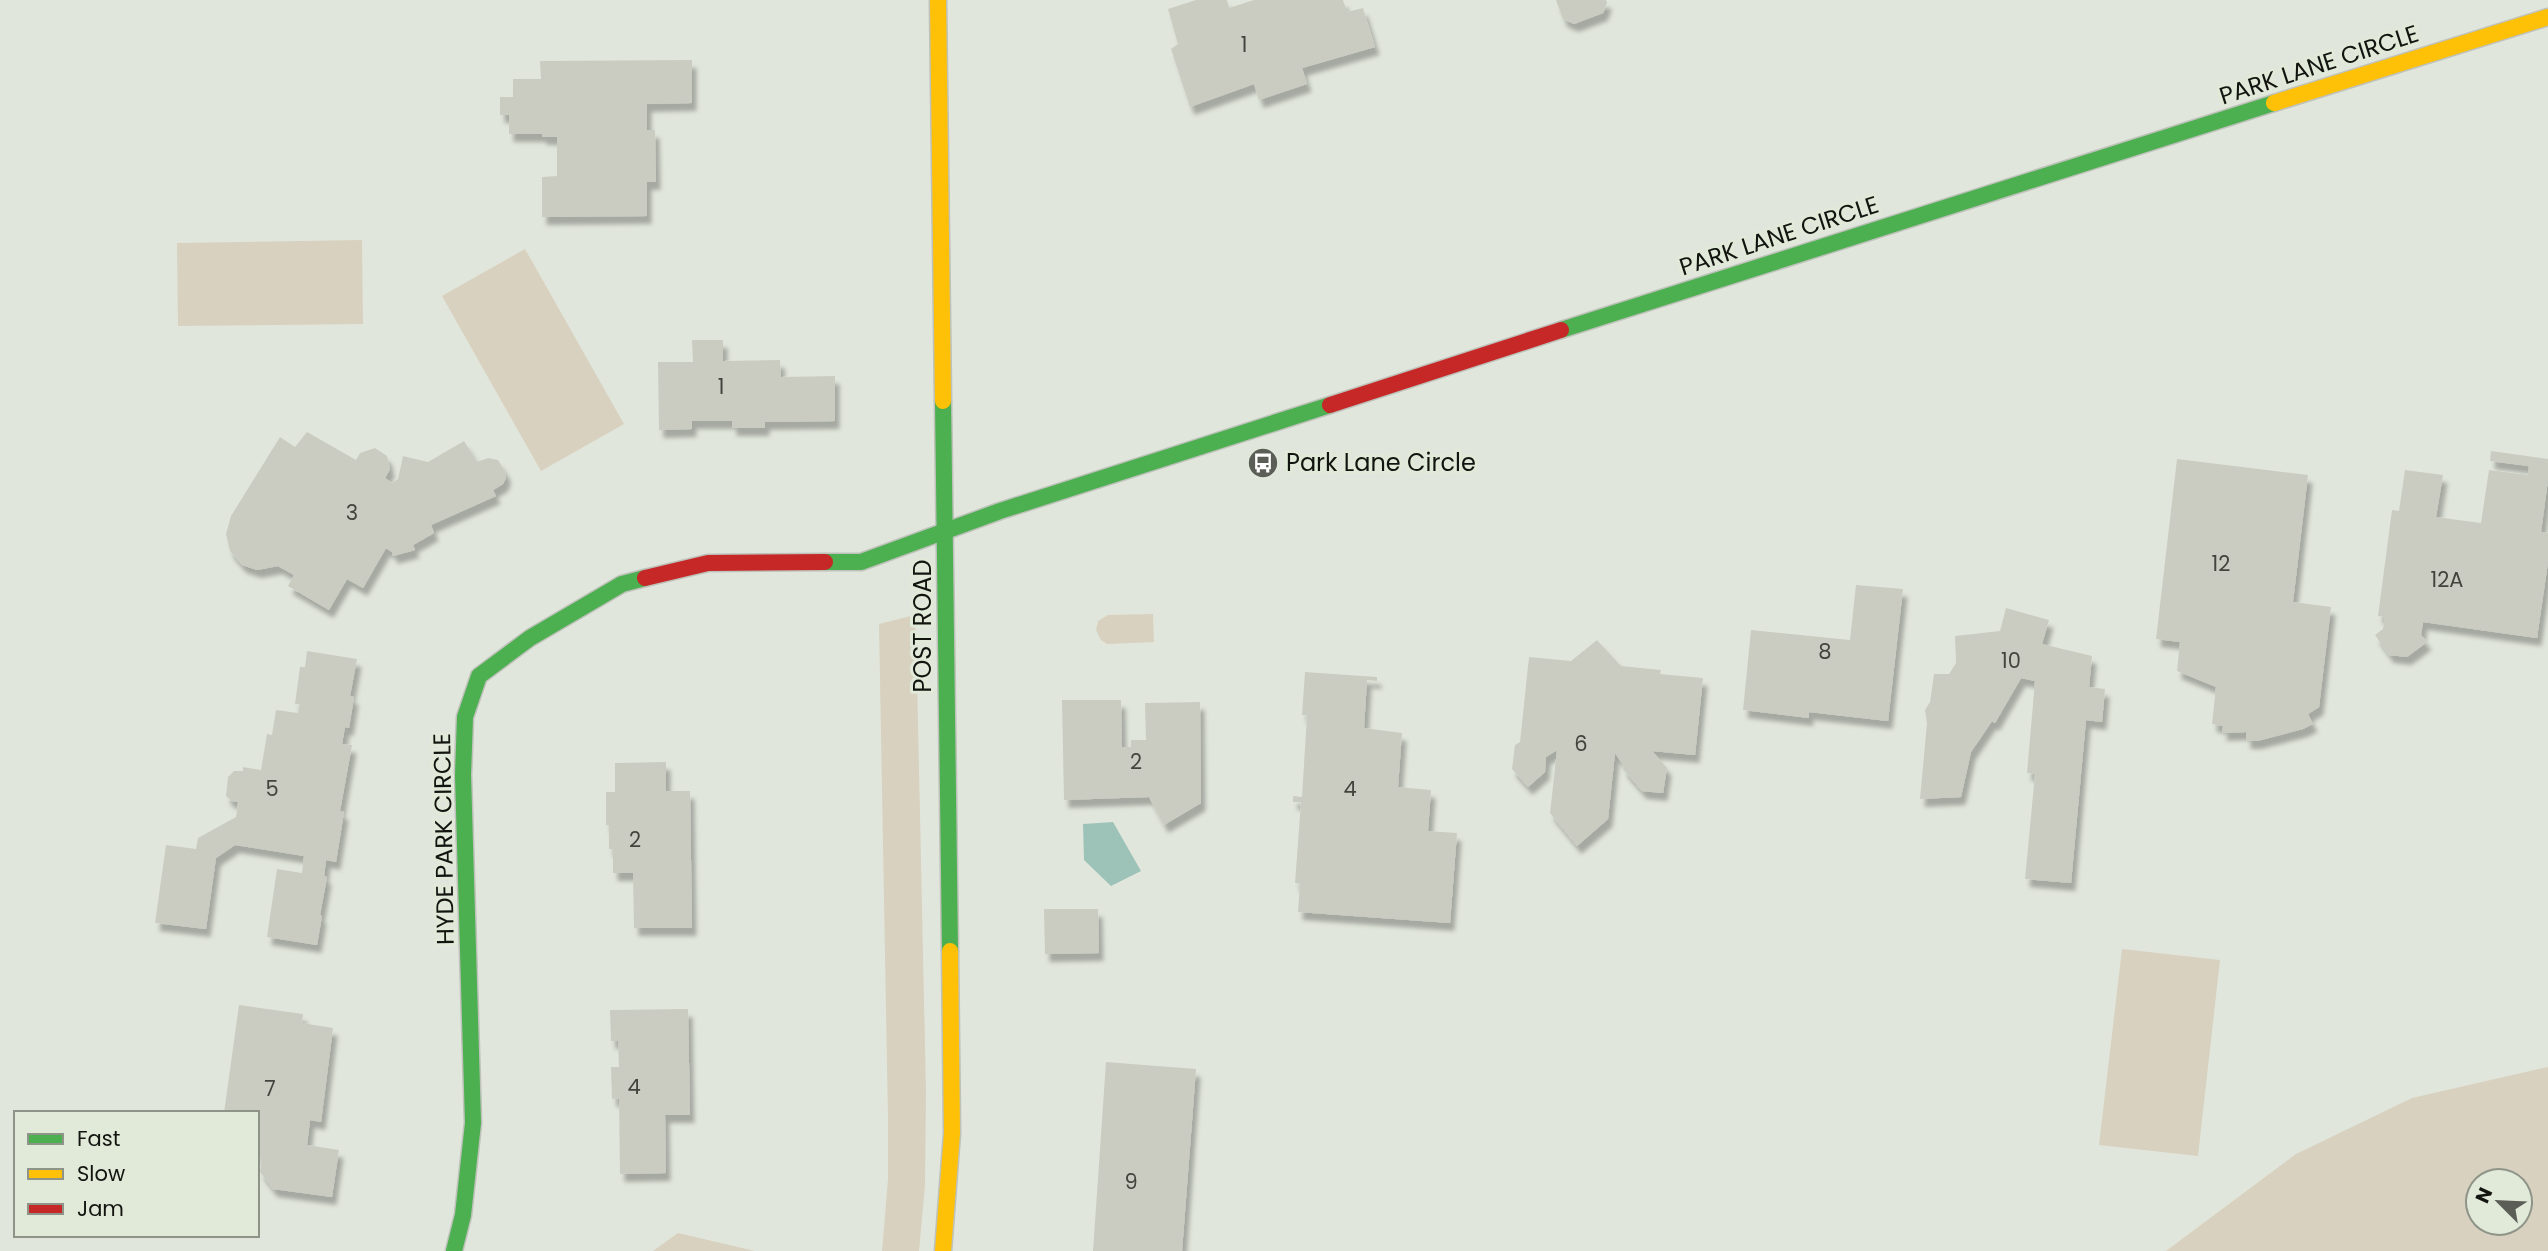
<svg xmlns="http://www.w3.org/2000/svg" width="2548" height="1251" font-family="Poppins,sans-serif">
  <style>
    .green { fill: #d8d1bf; fill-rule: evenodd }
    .water { fill: #9dc3b8 }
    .building { fill: #cbccc1; filter: url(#shadow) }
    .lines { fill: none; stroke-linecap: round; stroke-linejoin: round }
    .fast-casing { stroke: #bec2ba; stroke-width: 19 }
    .slow-casing { stroke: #bec2ba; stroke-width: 19 }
    .jam-casing { stroke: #bec2ba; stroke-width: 19 }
    .fast { stroke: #4caf50; stroke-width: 16 }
    .slow { stroke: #ffc107; stroke-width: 16 }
    .jam { stroke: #c62828; stroke-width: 16 }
    .labels { text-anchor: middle; stroke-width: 6; stroke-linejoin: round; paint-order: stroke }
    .number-label { font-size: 21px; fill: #42443d }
    .street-label { font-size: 24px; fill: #12140f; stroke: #e1e9d9 }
    .poi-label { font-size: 24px; fill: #12140f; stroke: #e1e9d9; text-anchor: start }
  </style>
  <defs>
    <filter id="shadow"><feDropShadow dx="4.5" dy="8" stdDeviation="2" flood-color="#0004"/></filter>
  </defs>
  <rect width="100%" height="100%" fill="#e1e6dc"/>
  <!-- green -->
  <g class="green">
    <path d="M362,240L363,324L178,326L177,243Z"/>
    <path d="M525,249L624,424L541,471L442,296Z"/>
    <path d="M1153,614L1154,642L1107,644L1101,640L1096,630L1098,621L1108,615Z"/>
    <path d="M911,616L916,630L926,1092L925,1185L919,1251H882L888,1179V1120L879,624Z"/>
    <path d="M2122,949L2220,960L2198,1156L2099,1145Z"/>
    <path d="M2548,1067V1251H2166L2296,1154L2412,1098ZM2478,1181H2520V1223H2478Z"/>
    <path d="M678,1233L755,1251H653Z"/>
  </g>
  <!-- water -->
  <path class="water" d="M1113,822L1141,871L1111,886L1084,860L1083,824Z"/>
  <!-- building -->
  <g class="building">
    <path d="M1196,0H1227L1229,8L1254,0H1343L1347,12L1363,8L1375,47L1302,68L1307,84L1259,100L1254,84L1190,107L1171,49L1178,44L1168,9Z"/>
    <path d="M1556,0H1606L1607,3L1603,13L1574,24L1563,19Z"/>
    <path d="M692,60V103L647,104V130H655L656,182H647V216L542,217V177L557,176V137H542V134H509V115H500V97H513V79H541L540,61Z"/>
    <path d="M692,340H723V361L780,360L781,377L835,376V421L765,422V428H732V421H692V429L659,430L658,362H693Z"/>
    <path d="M307,432L356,460L360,453L375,448L387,456L390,469L385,478L392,483L398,479L403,456L428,462L464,441L477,462L488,458L498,460L506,473V478L503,484L493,490L496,496L431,525L434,533L413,545L415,550L393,556L392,552L386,548L363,588L347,579L329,610L288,586L294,575L278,566L257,570L242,565L230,551L226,534L231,516L280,437L295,447Z"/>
    <path d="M2491,451L2548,459V480L2541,532L2548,533V562L2537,638L2423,622L2421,635L2427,642L2407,657L2389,655L2375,635L2383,629L2385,617L2378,616L2392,510L2399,511L2405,470L2443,475L2436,517L2481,523L2489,470L2528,475L2529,466L2490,461Z"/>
    <path d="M2177,459L2308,475L2293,602L2331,607L2319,707L2308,714L2313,724L2303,729L2257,741H2246V732L2222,733L2223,726L2212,724L2216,687L2177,671L2180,642L2156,639Z"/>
    <path d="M1856,585L1903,589L1888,721L1809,712V718L1743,710L1751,630L1850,640Z"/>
    <path d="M2006,608L2049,620L2042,644L2092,656L2089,687L2105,689L2102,722L2086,720L2071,883L2025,879L2035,774L2027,773L2035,681L2021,678L1995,723L1992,721L1971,752L1961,797L1920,799L1927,723L1925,710L1930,702L1934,674H1949L1956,663L1955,636L2000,631Z"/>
    <path d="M1597,640L1621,666L1661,670L1660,674L1703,678L1695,755L1652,751L1667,768L1663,793L1642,791L1623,769L1624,766L1615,753L1608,819L1577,846L1550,813L1557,750L1546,757L1545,772L1528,787L1512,769L1515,745L1520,742L1529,657L1571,661Z"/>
    <path d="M307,651L357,659L350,696L354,697L349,728L345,727L342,744L352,745L340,811L344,812L336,862L326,860L324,876L327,877L320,915L322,916L317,945L267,937L277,869L302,873L304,856L235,845L216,858L206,929L155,923L166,845L196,849L198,838L236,817L238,802L232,801L226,796L228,777L234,771H243V767L261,770L267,734L272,735L276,710L298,713L300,704H295L300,667H305Z"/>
    <path d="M1305,672L1377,677V681L1367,680L1364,728L1402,733L1398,787L1431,790L1428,831L1457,833L1450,923L1298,912L1300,883H1295L1301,802H1293V796L1302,797L1307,715H1302Z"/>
    <path d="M1062,700H1121L1122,747H1131V740H1146L1145,703L1200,702L1201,803L1164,825L1149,797L1064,800Z"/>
    <path d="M666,762V791H690L692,928H634L633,873H613V849H609V825H606V792H615V763Z"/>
    <path d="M1044,909H1098L1099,953L1045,954Z"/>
    <path d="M239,1005L303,1014L302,1023L333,1028L321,1122L310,1120L307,1145L339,1150L332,1197L273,1189L260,1172L262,1159L257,1158V1113H224Z"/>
    <path d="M688,1009L690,1115H665L666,1173L620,1174L619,1098L612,1099L611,1067H619L618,1041H611L610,1010Z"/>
    <path d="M1106,1062L1196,1069L1182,1251H1093Z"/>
  </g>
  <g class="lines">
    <!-- fast casing -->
    <g class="fast-casing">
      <g id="fast">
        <path d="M1561,330L2274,103"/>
        <path d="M943,401L950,951"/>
        <path d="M825,562H861L1000,511L1330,405"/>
        <path d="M454,1251L463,1215L473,1123L463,775L465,717L479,676L530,638L622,584L645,578"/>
      </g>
    </g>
    <!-- slow casing -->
    <g class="slow-casing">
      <g id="slow">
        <path d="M938,0L943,401"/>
        <path d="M2274,103L2548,17"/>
        <path d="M943,1251L952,1133L950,951"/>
      </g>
    </g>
    <!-- jam casing -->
    <g class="jam-casing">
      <g id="jam">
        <path d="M1330,405L1561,330"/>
        <path d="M645,578L708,563L825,562"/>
      </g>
    </g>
    <!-- fast -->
    <use href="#fast" class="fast"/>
    <!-- slow -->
    <use href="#slow" class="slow"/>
    <!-- jam -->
    <use href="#jam" class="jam"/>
  </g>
  <!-- icons -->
  <defs>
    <g id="bus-disc" transform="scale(1.575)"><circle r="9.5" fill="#5a5e57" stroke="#e1e9d9"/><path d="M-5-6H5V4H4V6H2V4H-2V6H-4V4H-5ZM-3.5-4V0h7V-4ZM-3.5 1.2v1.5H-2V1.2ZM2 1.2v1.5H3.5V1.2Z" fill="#fff"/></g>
  </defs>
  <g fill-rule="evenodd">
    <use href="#bus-disc" x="1263" y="463"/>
  </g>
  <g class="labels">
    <!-- number labels -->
    <g class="number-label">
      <text x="1244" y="52">1</text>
      <text x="721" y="394">1</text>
      <text x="352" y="520">3</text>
      <text x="2221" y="571">12</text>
      <text x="2447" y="587">12A</text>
      <text x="1825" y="659">8</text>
      <text x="2011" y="668">10</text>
      <text x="1581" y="751">6</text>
      <text x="1136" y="769">2</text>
      <text x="272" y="796">5</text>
      <text x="1350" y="796">4</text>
      <text x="635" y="847">2</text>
      <text x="634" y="1094">4</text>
      <text x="270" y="1096">7</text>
      <text x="1131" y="1189">9</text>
    </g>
    <!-- street labels -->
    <g class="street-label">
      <text transform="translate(2319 65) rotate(-18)" y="8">PARK LANE CIRCLE</text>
      <text transform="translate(1779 236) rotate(-18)" y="8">PARK LANE CIRCLE</text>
      <text transform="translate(923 626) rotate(-90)" y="8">POST ROAD</text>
      <text transform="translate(444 839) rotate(-91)" y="8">HYDE PARK CIRCLE</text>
    </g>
    <!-- poi labels -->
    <g class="poi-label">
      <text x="1286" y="471">Park Lane Circle</text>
    </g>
  </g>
  <!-- legend -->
  <rect x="14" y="1111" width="245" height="126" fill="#e1e9d9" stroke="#8e9488" stroke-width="2"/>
  <rect x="28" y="1134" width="35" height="10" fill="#4caf50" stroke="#8e9488" stroke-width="2"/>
  <text x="77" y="1146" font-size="21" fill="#12140f">Fast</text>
  <rect x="28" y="1169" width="35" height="10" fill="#ffc107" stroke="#8e9488" stroke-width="2"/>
  <text x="77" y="1181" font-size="21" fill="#12140f">Slow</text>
  <rect x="28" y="1204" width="35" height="10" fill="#c62828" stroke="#8e9488" stroke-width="2"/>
  <text x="77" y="1216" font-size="21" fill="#12140f">Jam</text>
  <!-- north arrow -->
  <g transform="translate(2499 1202) rotate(294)"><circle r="33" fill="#e1e9d9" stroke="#8e9488" stroke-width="2"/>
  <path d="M0-5L12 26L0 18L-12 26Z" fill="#5a5e57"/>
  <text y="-10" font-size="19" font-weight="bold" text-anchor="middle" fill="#12140f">N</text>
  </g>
</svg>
